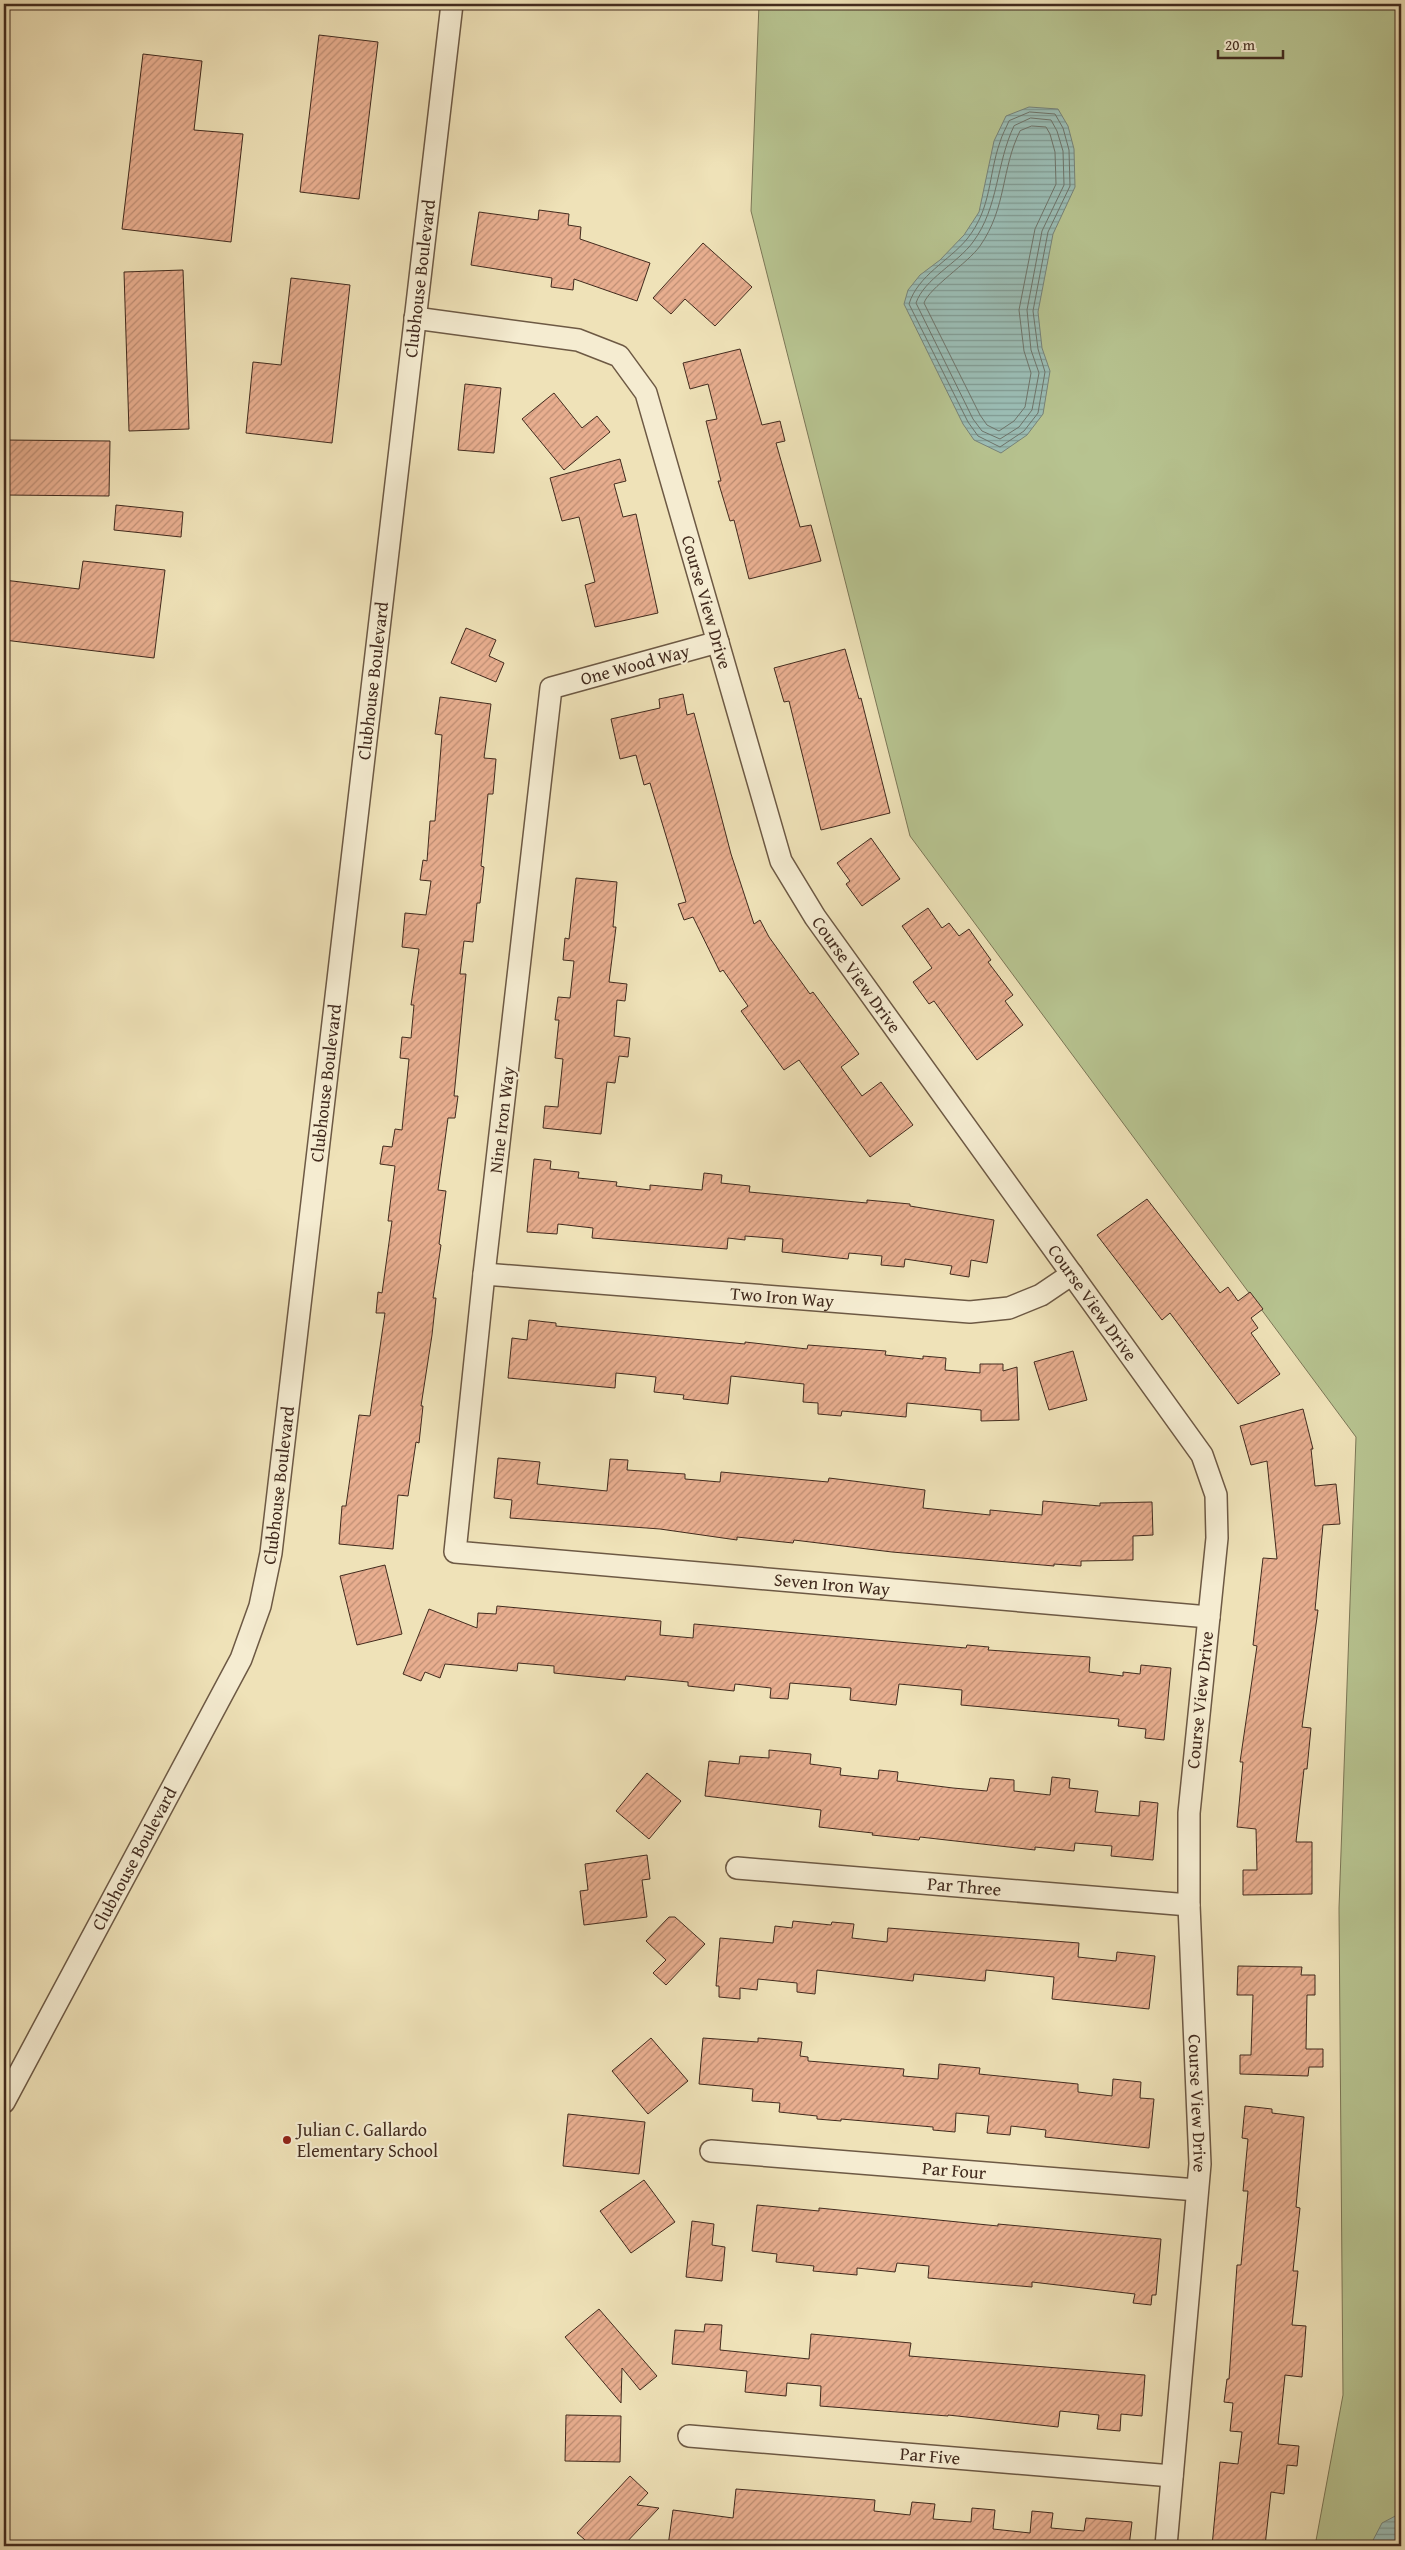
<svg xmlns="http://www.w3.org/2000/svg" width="1405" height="2550" font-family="'Gentium Book Plus',serif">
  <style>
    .grass { fill: #b7c390; stroke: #7c7757 }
    .water { fill: url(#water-rules); stroke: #778379 }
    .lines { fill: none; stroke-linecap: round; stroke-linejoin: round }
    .shore { stroke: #6e746a; stroke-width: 1 }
    .building { fill: url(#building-hatch); stroke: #422b1e }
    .minor-casing { stroke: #6d5944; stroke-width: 24 }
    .minor { stroke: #f5ecd1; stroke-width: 21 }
    .poi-dot { fill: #8f2418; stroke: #f5ecd1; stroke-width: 2 }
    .labels { text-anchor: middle; stroke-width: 4.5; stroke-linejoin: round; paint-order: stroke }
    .street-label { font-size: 18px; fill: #422b1e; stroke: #f5ecd1 }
    .poi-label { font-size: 18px; fill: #422b1e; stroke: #f5ecd1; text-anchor: start }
  </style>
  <defs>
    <pattern id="water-rules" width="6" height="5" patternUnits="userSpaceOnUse" patternTransform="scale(1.25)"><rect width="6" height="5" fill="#9bbdb5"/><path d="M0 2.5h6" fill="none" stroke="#809a93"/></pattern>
    <pattern id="building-hatch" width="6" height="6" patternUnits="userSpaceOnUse" patternTransform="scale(1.25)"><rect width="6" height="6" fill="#e8ae8f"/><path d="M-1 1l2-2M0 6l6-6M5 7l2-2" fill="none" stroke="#be8e74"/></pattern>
  </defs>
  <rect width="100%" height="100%" fill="#efe2b8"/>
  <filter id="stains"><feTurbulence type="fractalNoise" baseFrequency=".004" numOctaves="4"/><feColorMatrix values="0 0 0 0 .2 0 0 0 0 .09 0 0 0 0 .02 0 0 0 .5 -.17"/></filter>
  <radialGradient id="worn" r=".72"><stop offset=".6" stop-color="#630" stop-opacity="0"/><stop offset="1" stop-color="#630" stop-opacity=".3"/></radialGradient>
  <!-- grass -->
  <path class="grass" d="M759,4H1401V2546H1315L1343,2395L1339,1908L1356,1437L910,836L751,211Z"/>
  <!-- water -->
  <g class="water">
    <path d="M1029,107L1058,109L1068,126L1074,149L1075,187L1053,234L1038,312L1042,348L1050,371L1043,414L1027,435L1001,453L974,440L963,424L904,304L908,290L920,275L940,260L964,235L979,212L994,141L1006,116Z"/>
    <path d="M1401,2513V2546H1370L1382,2523Z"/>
  </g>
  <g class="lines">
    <!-- shore -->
    <g class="shore">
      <path d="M1030,112L1055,114L1063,128L1069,150L1070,186L1048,232L1033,311L1038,349L1045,372L1038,413L1024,431L1000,447L978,436L968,422L909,304C918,275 949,261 967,239C992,208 988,176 1000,142C1002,135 1006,128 1009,121Z"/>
      <path d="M1031,118L1051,120L1057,131L1063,151L1064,185L1042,231L1027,310L1031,350L1039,373L1032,410L1019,427L1000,439L982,431L973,419L916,303C924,279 958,263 973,242C999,207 996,163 1014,126Z"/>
      <path d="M1032,126L1046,127L1050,134L1055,152L1056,184L1035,229L1019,310L1024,351L1031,373L1025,407L1014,421L999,431L987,425L980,415L924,303C929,288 968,263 980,246C1007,207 1001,169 1020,131Z"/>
    </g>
  </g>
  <!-- building -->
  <g class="building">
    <path d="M319,35L378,42L359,199L300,192Z"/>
    <path d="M143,54L202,61L194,130L243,134L231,242L122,229Z"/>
    <path d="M539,210L569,214L568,225L581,227L580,239L650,263L637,301L574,279L573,290L551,287L552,278L471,265L479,212L538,220Z"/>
    <path d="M703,243L752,287L715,326L685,299L671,314L653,298Z"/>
    <path d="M183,270L189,429L129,431L124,272Z"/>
    <path d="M291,278L350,285L332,443L246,433L253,362L281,365Z"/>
    <path d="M740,349L762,425L780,421L785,441L776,443L800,527L811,525L821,561L749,579L734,520L730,521L718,481H721L706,421L717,419L708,384L690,389L683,363Z"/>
    <path d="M465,384L501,388L494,453L458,450Z"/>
    <path d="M554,393L582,428L597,416L610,432L564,470L522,419Z"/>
    <path d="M4,440L110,441L109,496L4,495Z"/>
    <path d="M620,459L626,481L614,484L623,517L636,514L658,613L595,627L585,585L595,582L579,517L562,521L550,478Z"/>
    <path d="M116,505L183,512L181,537L114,530Z"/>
    <path d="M83,561L165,570L154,658L4,640V580L79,589Z"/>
    <path d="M466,628L496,640L489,656L504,663L496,682L451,663Z"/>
    <path d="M845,649L859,699L861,698L890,813L821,830L789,701L784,702L774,668Z"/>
    <path d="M683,694L687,715L694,713L731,854L754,924L760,920L769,937L810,994L813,992L859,1054L841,1067L862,1096L881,1082L913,1125L870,1157L799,1060L784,1070L741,1011L748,1006L723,970L720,972L693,917L684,920L678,904L686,902L650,783L644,785L636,755L620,759L611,719L660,708L659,699Z"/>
    <path d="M440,697L491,704L484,758L496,759L493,794H488L481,866L484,867L480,903H477L473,942L464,941L460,974H466L454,1096H458L455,1118H448L438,1190L446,1191L439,1244L441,1245L433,1298H436L432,1335L421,1406H423L419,1443L416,1442L408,1496L398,1495L393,1549L339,1544L342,1506H346L359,1415L370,1416L385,1313H376L378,1292L382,1293L392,1221H388L395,1166L380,1164L383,1146L392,1147L395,1129L402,1130L409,1059L400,1058L402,1037L411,1038L414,1005H411L419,949L402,947L405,913L426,915L431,881L420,880L423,860L427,861L430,821H435L442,735L435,734Z"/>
    <path d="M871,838L900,879L862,906L846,884L850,881L837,863Z"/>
    <path d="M576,878L617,882L613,927H616L609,982L627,984L625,1001L617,1000L614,1036L630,1038L628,1057L619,1056L615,1083L607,1082L601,1134L543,1128L545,1106L558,1107L563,1059L555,1058L559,1020H555L558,997L570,998L574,961L563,960L565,938L569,939Z"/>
    <path d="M928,908L942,928L949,923L959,936L969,929L991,960L988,962L1013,995L1005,1001L1023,1025L977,1060L934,1001L929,1004L913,982L932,968L902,926Z"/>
    <path d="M534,1159L551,1161L550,1169L579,1172L578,1178L617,1182L616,1186L650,1190V1185L702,1190L704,1173L722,1175L721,1183L750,1186L749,1192L867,1203V1200L910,1204V1206L994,1220L987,1263L971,1260L969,1277L950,1274L952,1266L905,1259L904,1267L881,1265L882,1256L849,1253L848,1259L782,1252L783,1239L745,1236V1240L728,1238L727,1249L592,1238L593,1228L558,1224L557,1234L527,1232Z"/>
    <path d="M1147,1199L1220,1293L1228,1287L1238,1301L1250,1292L1263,1309L1251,1318L1258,1328L1251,1333L1280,1374L1238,1404L1170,1313L1162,1320L1097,1235Z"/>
    <path d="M529,1320L556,1323V1326L745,1344V1342L807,1349L808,1345L886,1351L885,1355L923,1359V1356L946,1358L945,1370L980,1373V1364H1003V1371L1017,1367L1019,1420L981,1421V1410L907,1403L906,1417L842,1411L841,1416L818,1414V1403L803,1402L804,1384L731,1376L728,1404L683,1399L684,1395L654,1392L656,1377L616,1373L615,1388L508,1378L512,1338L527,1340Z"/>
    <path d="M1073,1351L1087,1400L1049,1410L1034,1362Z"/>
    <path d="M1303,1409L1313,1449H1311L1315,1486L1336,1484L1340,1524L1323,1525L1315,1610H1318L1302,1727L1311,1728L1307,1769H1304L1296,1842H1312V1894L1243,1895V1870H1257L1256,1829L1237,1827L1243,1762H1240L1257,1646L1253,1645L1263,1558L1277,1559L1267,1461L1251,1465L1240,1426Z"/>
    <path d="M498,1458L540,1462L537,1484L607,1491L610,1459L628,1460L627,1470L685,1474V1479L720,1482L721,1472L828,1482L829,1478L925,1490L923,1508L990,1515V1510L1042,1515L1043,1501L1100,1506V1503L1152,1502L1153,1535L1133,1536V1560L1081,1561V1566L1054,1564V1566L892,1552L794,1540L793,1543L737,1537V1540L660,1529L510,1518L512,1500L494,1498Z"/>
    <path d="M385,1565L402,1634L357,1645L340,1576Z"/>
    <path d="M497,1606L661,1621L660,1635L693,1638L694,1624L966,1648L967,1645L989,1647L988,1650L1090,1657L1089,1672L1123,1676V1672L1140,1674L1141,1665L1171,1668L1164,1740L1145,1738L1146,1729L1118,1726L1119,1719L961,1705L962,1690L899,1684L896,1705L850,1700L851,1688L790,1683L788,1699L770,1698L771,1688L735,1684L734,1691L688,1686V1682L626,1676L625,1680L563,1674L554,1673V1666L518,1663L517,1671L445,1664L440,1678L425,1672L421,1681L403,1674L429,1609L477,1628L478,1613L496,1614Z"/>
    <path d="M769,1750L811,1754L810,1764L841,1768L840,1775L878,1779L879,1770L898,1772L897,1781L953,1788L987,1791L990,1778L1014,1780V1791L1050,1795L1052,1777L1070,1779L1069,1788L1098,1791L1095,1812L1139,1816L1140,1801L1158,1803L1153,1860L1111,1856L1112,1846L1075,1843L1074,1851L1035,1847V1850L920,1837L919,1840L872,1835L873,1833L819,1827L821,1810L705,1796L709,1761L739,1764L740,1756L769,1758Z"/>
    <path d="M647,1773L681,1801L649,1839L616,1811Z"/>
    <path d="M647,1855L650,1879L642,1880L647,1917L584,1925L580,1891L588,1890L585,1864Z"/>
    <path d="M669,1917H675L705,1944L666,1985L653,1973L666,1960L646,1941Z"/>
    <path d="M793,1921L831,1925L832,1922L854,1924L852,1938L887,1942L888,1928L1079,1943L1078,1957L1116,1961L1117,1952L1155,1956L1149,2009L1052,1999L1054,1977L986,1970L985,1981L914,1974L913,1981L817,1970L815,1994L797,1992V1983L758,1979L757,1990L740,1988V1999L719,1997V1986H716L720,1938L773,1943L775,1926L792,1928Z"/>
    <path d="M1238,1966L1302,1967L1301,1975H1315V1995H1307L1306,2049H1323V2067H1309L1308,2076L1240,2074V2055H1251L1253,1995H1237Z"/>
    <path d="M651,2038L688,2081L648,2114L612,2071Z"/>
    <path d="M703,2038L758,2042V2038L802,2042L800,2056L808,2057V2061L904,2069L903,2076L938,2079L939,2064L980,2068L979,2074L1078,2084V2092L1112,2096L1113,2079L1141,2082L1140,2098L1154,2099L1149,2148L1045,2137L1046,2130L1011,2126L1010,2135L987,2133L989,2116L956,2113L955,2132L933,2130V2127L841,2119V2121L817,2119V2116L779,2112L780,2103L752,2101L753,2089L699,2084Z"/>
    <path d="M1245,2106L1272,2109V2113L1304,2117L1296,2207L1300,2208L1293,2271H1298L1292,2325L1306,2326L1302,2377L1285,2375L1278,2444L1299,2446L1297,2466L1287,2465L1284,2494L1271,2492L1265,2546H1212L1220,2462L1238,2464L1242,2432L1230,2431L1233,2403L1224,2402L1227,2379H1229L1237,2265H1241L1248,2191H1243L1248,2139L1242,2138Z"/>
    <path d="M568,2114L645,2122L639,2174L563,2166Z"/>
    <path d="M644,2180L675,2222L631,2253L600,2211Z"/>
    <path d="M757,2205L819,2211V2208L998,2226V2224L1161,2239L1156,2295H1152L1151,2305L1133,2303L1135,2294L1032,2282V2287L928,2278L929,2266L897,2263L895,2272L857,2268V2275L813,2271L814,2266L776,2262L777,2254L752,2251Z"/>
    <path d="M692,2221L714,2224L712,2245L725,2247L722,2281L686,2277Z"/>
    <path d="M599,2309L657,2376L640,2390L622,2368L621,2403L565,2337Z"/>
    <path d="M705,2324L722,2325L720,2350L809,2359L811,2334L911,2343L909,2356L1145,2375L1142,2416L1121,2414L1120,2431L1097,2429L1099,2415L1060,2411L1058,2427L948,2415V2416L820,2406L821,2386L787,2383L786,2396L745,2392L747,2371L672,2364L675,2330L704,2332Z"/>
    <path d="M566,2415L621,2416L620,2462L565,2461Z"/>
    <path d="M630,2476L648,2493L637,2505L659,2508L623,2546H592L577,2533Z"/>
    <path d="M736,2489L875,2500L874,2511L910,2515L912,2502L935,2504L933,2519L971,2522L972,2508L995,2510L993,2529L1030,2533L1032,2511L1053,2513L1051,2528L1084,2531L1086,2518L1132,2522L1129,2546H668L673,2510L733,2518Z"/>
  </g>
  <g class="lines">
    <!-- minor casing -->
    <g class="minor-casing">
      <g id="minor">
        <path id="s1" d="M415,318L578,340L619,356L646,393L781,861L815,917L1202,1455L1216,1495L1217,1538L1189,1813V1905L1200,2164L1166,2546"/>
        <path id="s2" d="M718,642L551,688L484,1274L455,1552L1209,1617"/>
        <path id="s3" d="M484,1274L970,1312L1009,1308L1041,1295L1072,1274"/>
        <path id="s4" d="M737,1868L1189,1905"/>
        <path id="s5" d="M4,2102L241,1659L260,1606L271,1553L452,4"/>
        <path id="s6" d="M711,2151L1197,2190"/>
        <path id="s7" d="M689,2436L1172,2476"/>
      </g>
    </g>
    <!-- minor -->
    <use href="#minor" class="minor"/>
  </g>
  <!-- markers -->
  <circle class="poi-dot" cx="287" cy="2140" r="5"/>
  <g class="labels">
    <!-- street labels -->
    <g class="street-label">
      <text dy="6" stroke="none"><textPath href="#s5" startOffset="1896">Clubhouse Boulevard</textPath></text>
      <text dy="6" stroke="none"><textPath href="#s1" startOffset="472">Course View Drive</textPath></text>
      <text transform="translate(635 665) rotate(-15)" y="6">One Wood Way</text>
      <text dy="6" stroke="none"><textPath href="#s5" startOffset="1491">Clubhouse Boulevard</textPath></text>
      <text dy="6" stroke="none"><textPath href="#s1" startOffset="878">Course View Drive</textPath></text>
      <text dy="6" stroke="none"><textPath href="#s5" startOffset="1086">Clubhouse Boulevard</textPath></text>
      <text transform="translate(502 1120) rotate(-83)" y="6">Nine Iron Way</text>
      <text dy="6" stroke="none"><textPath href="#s3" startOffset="299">Two Iron Way</textPath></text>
      <text dy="6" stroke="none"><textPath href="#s1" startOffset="1282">Course View Drive</textPath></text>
      <text dy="6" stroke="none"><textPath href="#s5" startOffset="681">Clubhouse Boulevard</textPath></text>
      <text dy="6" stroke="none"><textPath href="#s2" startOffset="1421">Seven Iron Way</textPath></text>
      <text transform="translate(1200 1700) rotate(-84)" y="6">Course View Drive</text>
      <text dy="6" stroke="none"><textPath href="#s5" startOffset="276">Clubhouse Boulevard</textPath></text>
      <text dy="6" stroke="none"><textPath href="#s4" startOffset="228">Par Three</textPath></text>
      <text dy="6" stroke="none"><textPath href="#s1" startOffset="2122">Course View Drive</textPath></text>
      <text dy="6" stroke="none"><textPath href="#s6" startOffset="244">Par Four</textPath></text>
      <text dy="6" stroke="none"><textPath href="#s7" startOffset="242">Par Five</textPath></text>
    </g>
    <!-- poi labels -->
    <g class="poi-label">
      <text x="297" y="2136">Julian C. Gallardo<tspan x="297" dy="21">Elementary School</tspan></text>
    </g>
  </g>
  <!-- margin -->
  <rect width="1405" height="2550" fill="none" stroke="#efe2b8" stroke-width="20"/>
  <rect x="5" y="5" width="1395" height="2540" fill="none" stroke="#422b1e" stroke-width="2.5"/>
  <rect x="10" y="10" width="1385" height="2530" fill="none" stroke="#422b1e"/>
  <!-- scale -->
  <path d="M1218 50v8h65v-8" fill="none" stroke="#422b1e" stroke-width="2.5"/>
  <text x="1225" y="50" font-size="15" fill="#422b1e" stroke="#f5ecd1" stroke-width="4" paint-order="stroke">20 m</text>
  <rect width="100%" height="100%" filter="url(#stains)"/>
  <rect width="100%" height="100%" fill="url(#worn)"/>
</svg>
